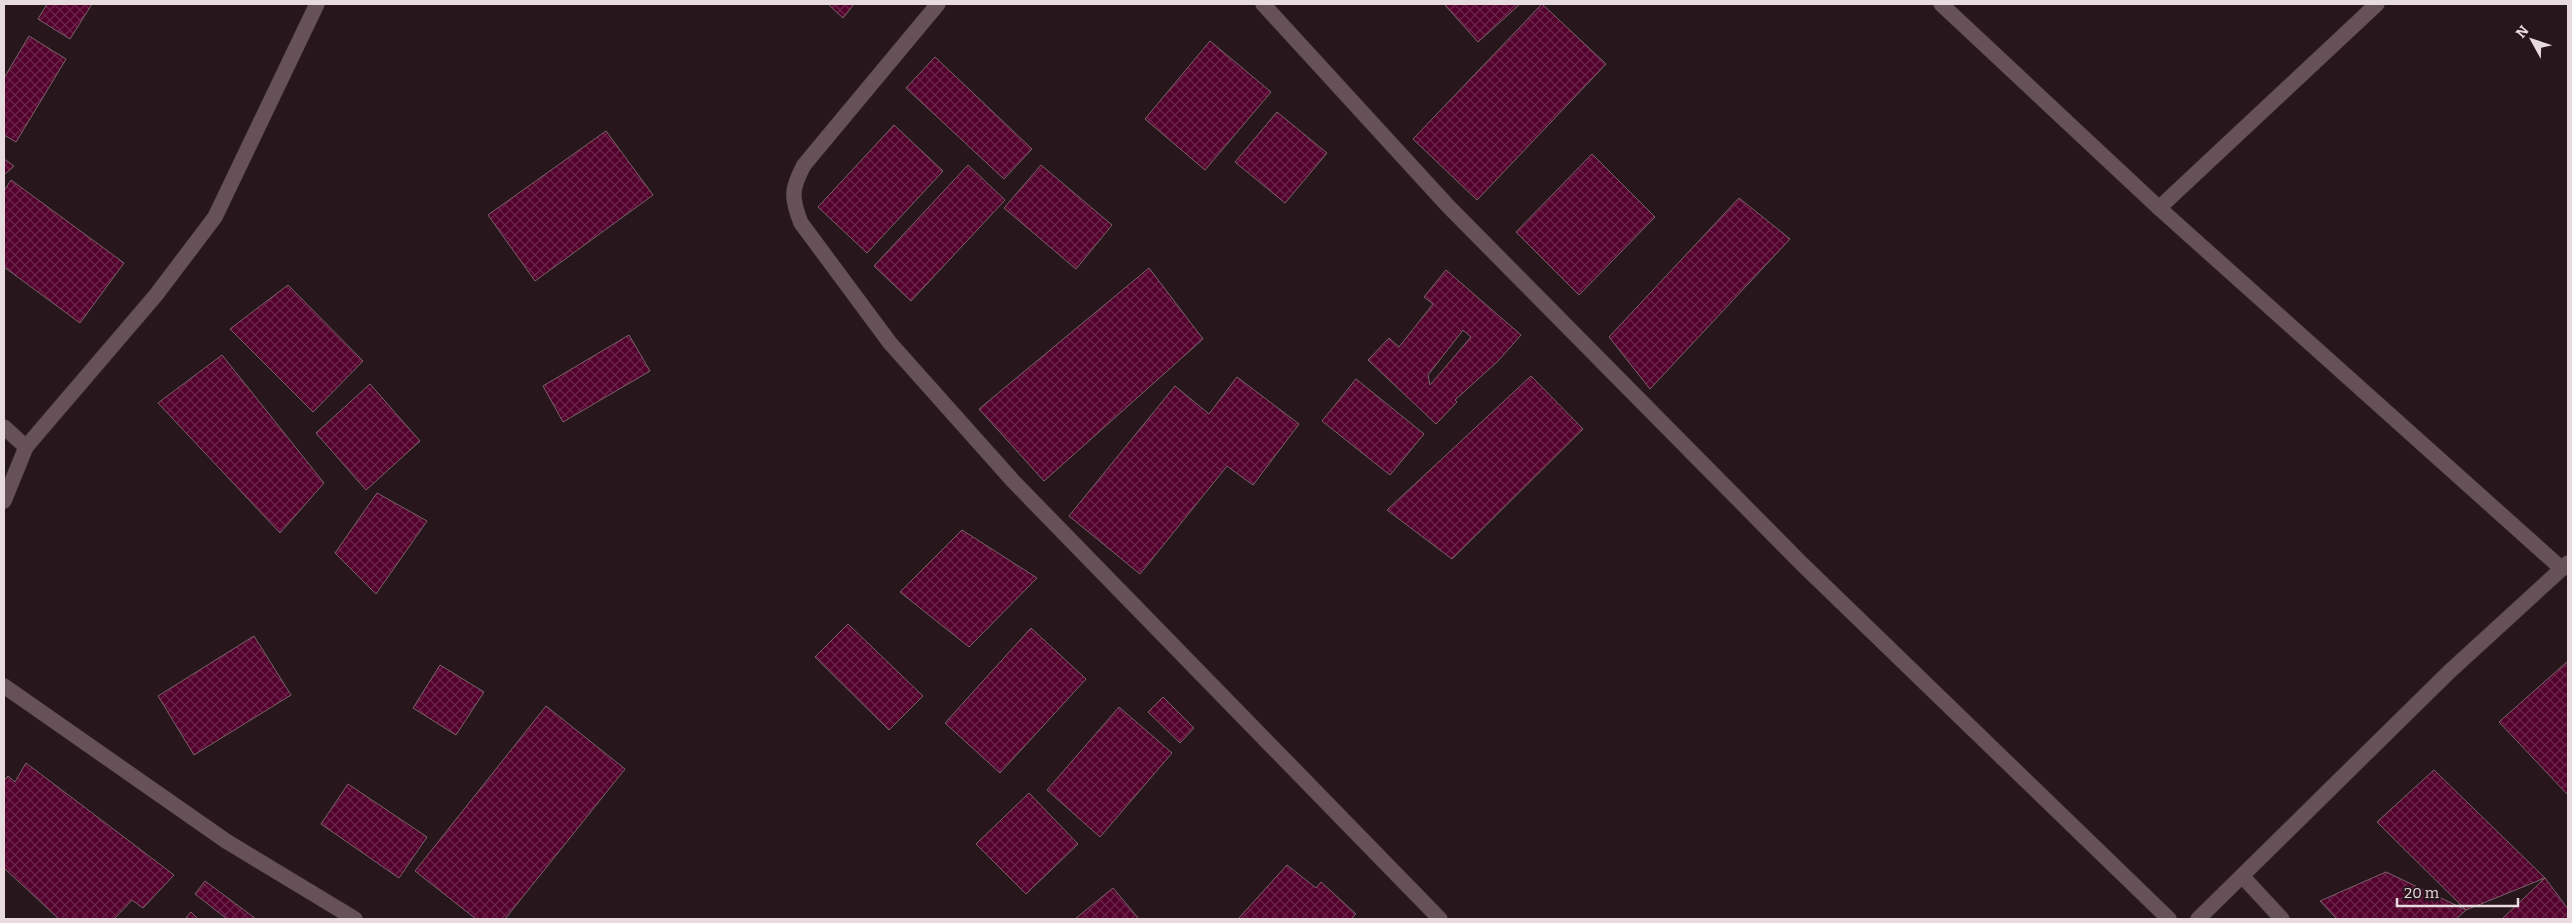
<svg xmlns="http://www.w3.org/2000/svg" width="2572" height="923" font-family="Bitter,serif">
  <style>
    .building { fill: url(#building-cross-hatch); stroke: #786369; fill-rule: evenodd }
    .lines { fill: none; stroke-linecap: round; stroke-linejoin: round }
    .street-casing { stroke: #3f3337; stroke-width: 16 }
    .street { stroke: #665158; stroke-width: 15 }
  </style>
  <defs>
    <pattern id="building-cross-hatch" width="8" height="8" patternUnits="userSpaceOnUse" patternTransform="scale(1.25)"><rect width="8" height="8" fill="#53012c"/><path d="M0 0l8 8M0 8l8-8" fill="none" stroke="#6c254a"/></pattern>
  </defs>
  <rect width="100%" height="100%" fill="#27161c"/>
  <!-- building -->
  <g class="building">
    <path d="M47,4H92L70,39L38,19Z"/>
    <path d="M828,4H854L843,18Z"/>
    <path d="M1444,4H1520L1478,42Z"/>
    <path d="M1542,4L1606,64L1477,200L1413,139Z"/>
    <path d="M29,36L66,59L16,142L4,135V78Z"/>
    <path d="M1210,41L1271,92L1205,170L1145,119Z"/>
    <path d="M935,57L1032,149L1004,179L906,88Z"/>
    <path d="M1277,112L1327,153L1285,203L1235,162Z"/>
    <path d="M894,125L943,171L867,253L818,207Z"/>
    <path d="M606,131L653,195L535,281L488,215Z"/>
    <path d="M1592,154L1655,217L1579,295L1516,232Z"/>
    <path d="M4,159L14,166L4,175Z"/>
    <path d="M968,165L1005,200L911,301L874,266Z"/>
    <path d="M1041,165L1112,225L1076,269L1004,208Z"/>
    <path d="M11,180L124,263L80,323L4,267V191Z"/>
    <path d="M1739,198L1790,239L1650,389L1609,337Z"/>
    <path d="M1149,268L1203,339L1044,481L979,409Z"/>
    <path d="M1446,270L1521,335L1498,361L1455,400L1457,402L1436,424L1368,360L1389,338L1399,347L1433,304L1424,297ZM1463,330L1471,337L1430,385L1428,375Z"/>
    <path d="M288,285L363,361L313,412L230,329Z"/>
    <path d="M629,335L650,371L563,422L543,386Z"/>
    <path d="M222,355L324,483L280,533L158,403Z"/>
    <path d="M1531,376L1583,429L1452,559L1387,510Z"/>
    <path d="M1237,377L1299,424L1253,485L1227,466L1140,574L1069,516L1175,386L1209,414Z"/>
    <path d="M1356,379L1424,434L1390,475L1322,421Z"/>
    <path d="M370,384L420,441L366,490L316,433Z"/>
    <path d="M377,493L427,521L376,594L335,553Z"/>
    <path d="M962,530L1037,578L969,647L900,592Z"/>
    <path d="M848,624L923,696L889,730L815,657Z"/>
    <path d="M1031,628L1086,679L1000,773L945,723Z"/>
    <path d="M254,636L291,695L194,755L158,696Z"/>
    <path d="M2568,661V795L2499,722Z"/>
    <path d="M440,665L484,692L456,735L413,708Z"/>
    <path d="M1163,697L1194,728L1180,743L1148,712Z"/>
    <path d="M546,706L625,769L505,919H476L415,871Z"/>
    <path d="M1119,707L1172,753L1100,837L1047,790Z"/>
    <path d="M26,763L174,875L143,908L132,900L114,919H59L4,868V781L8,776L15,782Z"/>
    <path d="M2434,770L2545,878L2466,910L2377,822Z"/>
    <path d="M348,784L427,837L399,878L321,824Z"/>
    <path d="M1029,793L1078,844L1026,894L976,844Z"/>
    <path d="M1287,865L1316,888L1321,882L1356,914L1351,919H1238Z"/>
    <path d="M2386,872L2466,910L2456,919H2337L2320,901Z"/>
    <path d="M2545,878L2568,909V919H2502Z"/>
    <path d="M205,881L256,919H227L195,894Z"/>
    <path d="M1113,888L1139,919H1075Z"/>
    <path d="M191,912L198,919H185Z"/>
  </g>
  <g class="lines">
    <!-- street casing -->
    <g class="street-casing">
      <g id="street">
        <path d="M938,4L804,165C791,189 791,198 801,223L890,343L1013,481L1440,919"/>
        <path d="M1263,4L1448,206L1802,564L2169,919"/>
        <path d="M1941,4L2159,208L2562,569"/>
        <path d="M2159,208L2377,4"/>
        <path d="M4,427L26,447"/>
        <path d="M4,501L26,447L156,295L215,217L317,4"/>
        <path d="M4,686L226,841L355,919"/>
        <path d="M2243,877L2282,919"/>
        <path d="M2198,919L2449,672L2568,563"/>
      </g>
    </g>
    <!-- street -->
    <use href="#street" class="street"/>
  </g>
  <!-- border -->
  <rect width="2572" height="923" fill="none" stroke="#e8dbdf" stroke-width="10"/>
  <!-- north arrow -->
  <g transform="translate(2532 40) rotate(310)" stroke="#27161c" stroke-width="4" paint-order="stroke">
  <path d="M0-4L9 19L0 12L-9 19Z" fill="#e8dbdf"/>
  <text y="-8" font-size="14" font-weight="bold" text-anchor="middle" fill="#e8dbdf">N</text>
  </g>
  <!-- scale -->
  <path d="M2397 898v8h121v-8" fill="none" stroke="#e8dbdf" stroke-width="2.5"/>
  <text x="2404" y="898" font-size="15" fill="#e8dbdf" stroke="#27161c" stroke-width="4" paint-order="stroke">20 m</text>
</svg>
